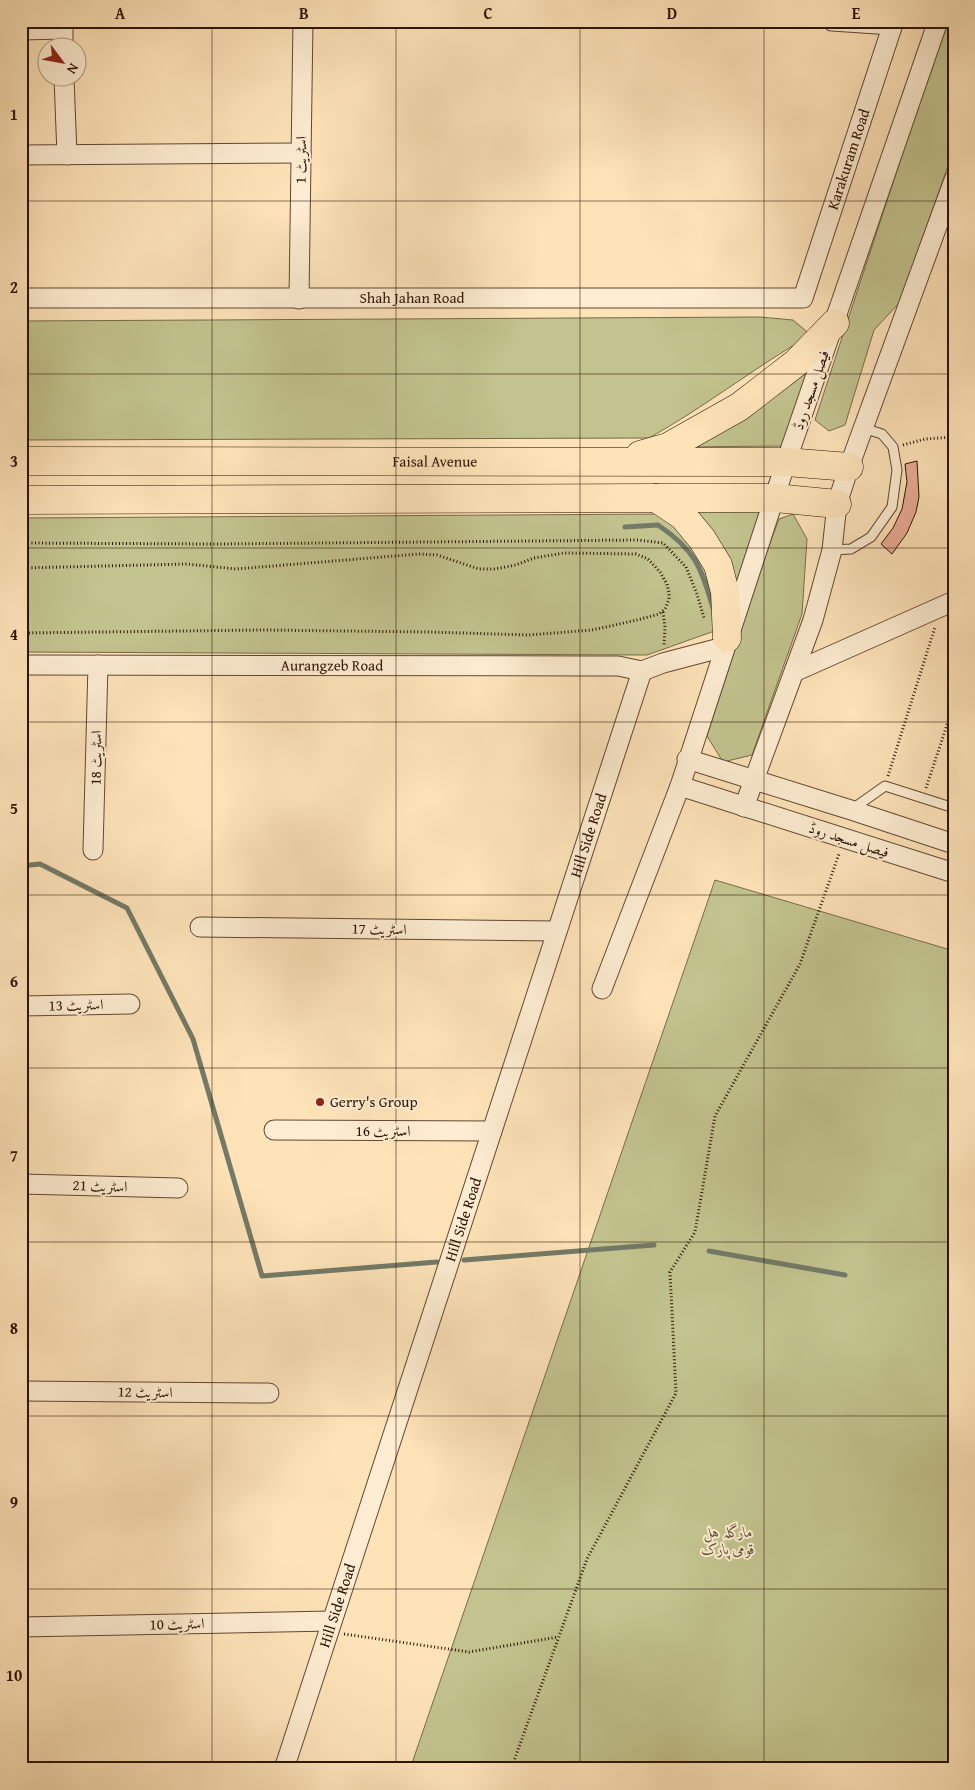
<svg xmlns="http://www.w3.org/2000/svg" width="975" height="1790" font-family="'Gentium Book Plus',Amiri,serif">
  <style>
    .green { fill: #c2c38e; stroke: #786b48 }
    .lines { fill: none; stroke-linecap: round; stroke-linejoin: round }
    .stream { stroke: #737a67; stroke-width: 5 }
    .building { fill: #eaab96; stroke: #2d1303 }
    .lane-casing { stroke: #614730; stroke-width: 11 }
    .street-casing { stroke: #614730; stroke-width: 21 }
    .primary-casing { stroke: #2d1303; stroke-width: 29 }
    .path { stroke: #2d1303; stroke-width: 3; stroke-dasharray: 1 2.5; stroke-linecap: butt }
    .lane { stroke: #feedd2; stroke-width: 9 }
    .street { stroke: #feedd2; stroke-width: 19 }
    .primary { stroke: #fee3b9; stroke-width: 28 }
    .grid { fill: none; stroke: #2d1303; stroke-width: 1; stroke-opacity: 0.55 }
    .poi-dot { fill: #8f2418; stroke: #feedd2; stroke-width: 2 }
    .labels { text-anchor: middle; stroke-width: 4; stroke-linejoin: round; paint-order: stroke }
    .street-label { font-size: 15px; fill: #2d1303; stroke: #feedd2 }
    .poi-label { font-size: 15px; fill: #2d1303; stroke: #feedd2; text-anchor: start }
    .park-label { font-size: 15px; font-style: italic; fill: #615134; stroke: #feedd2 }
    .neatline { fill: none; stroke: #2d1303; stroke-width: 2 }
    .grid-label { font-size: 16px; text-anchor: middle; font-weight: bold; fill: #2d1303 }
  </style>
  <rect width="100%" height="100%" fill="#fee3b9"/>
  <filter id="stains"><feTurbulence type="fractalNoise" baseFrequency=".004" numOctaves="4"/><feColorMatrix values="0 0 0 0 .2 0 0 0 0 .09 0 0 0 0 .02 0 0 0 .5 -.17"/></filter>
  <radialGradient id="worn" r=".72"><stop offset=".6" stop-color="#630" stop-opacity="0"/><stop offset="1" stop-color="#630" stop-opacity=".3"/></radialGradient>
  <!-- green -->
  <g class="green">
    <path d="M946,21H954V149L900,302L874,330L845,425L829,431L815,420Z"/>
    <path d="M760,317L793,320L811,335C755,367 705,407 649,438L21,440V321Z"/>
    <path d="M813,362L783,446L678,447Z"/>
    <path d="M762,509L733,597L690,511Z"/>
    <path d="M664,514L697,545L713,577L720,629L647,655L21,652V518Z"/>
    <path d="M793,514L807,539L802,614L752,755L723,762L707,736L764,559L779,519Z"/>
    <path d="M715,880L954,951V1769H410Z"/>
  </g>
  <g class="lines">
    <!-- stream -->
    <g class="stream">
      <path d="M625,527L658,525C695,550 701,566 713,608"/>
      <path d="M21,866L40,864L127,908L193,1039L262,1276L437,1262"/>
      <path d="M709,1251L845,1275"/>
      <path d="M464,1260L654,1245"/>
    </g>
  </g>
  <!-- building -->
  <path class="building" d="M917,461L919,497L916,512L907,533L892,554L881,544L893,528L902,509L907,482L905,464Z"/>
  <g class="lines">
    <!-- lane casing -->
    <g class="lane-casing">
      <g id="lane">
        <path d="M832,550L851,549L871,537L892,507L897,470L893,447L882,434L863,428"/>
        <path d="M851,810L885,786L954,808"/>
      </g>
    </g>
    <!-- street casing -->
    <g class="street-casing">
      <g id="street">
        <path d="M832,21L892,25"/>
        <path d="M21,30L63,29"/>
        <path d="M63,48V29L64,21"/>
        <path d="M64,78L67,155"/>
        <path d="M21,155L301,153"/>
        <path id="s1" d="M21,298H803L894,21"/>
        <path d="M299,299L303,21"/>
        <path id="s2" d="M21,665L592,666H618L642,671"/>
        <path d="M642,671L663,663L724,647"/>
        <path d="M794,672L954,601"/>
        <path d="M687,759L851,810L954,844"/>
        <path d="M680,786L954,873"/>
        <path d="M744,807L813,620L832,550L837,504L849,467L954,180"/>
        <path d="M93,850L98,665"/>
        <path d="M200,927L557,931"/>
        <path d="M602,989L680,786L786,462L938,21"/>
        <path d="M21,1006L130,1004"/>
        <path d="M274,1130L492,1131"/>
        <path d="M21,1184L178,1188"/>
        <path d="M21,1391L269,1393"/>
        <path d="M21,1627L332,1621"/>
        <path id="s3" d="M284,1769L642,671"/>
      </g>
    </g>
    <!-- primary casing -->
    <g class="primary-casing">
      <g id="primary">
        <path d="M640,455L668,447L739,407L796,363L835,323"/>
        <path id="s4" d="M21,461L786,462L849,467"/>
        <path d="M656,498L683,516L702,539L718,565L725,592L727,638"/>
        <path d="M21,500L656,498H775L837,504"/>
      </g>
    </g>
    <!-- path -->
    <g class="path">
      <path d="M903,445L925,439L954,437"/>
      <path d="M21,543L217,544L638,540L663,543L686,567L697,594L704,618"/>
      <path d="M21,568L187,564L236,569L419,554L437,555L479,569H495L516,565L534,558L564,553L636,554L648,559L660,572L667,584L669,593V599L665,609L659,614L637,620L592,630L529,635L429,632L263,630L21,633"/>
      <path d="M663,612L665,627L664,645"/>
      <path d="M888,776L935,627"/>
      <path d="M926,788L954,704"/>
      <path d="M344,1634L469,1652L558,1637"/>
      <path d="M511,1769L587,1559L676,1393L670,1272L695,1232L715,1116L800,964L839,854"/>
    </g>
    <!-- lane -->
    <use href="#lane" class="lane"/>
    <!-- street -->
    <use href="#street" class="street"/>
    <!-- primary -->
    <use href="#primary" class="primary"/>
  </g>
  <!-- grid -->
  <path class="grid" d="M212,21V1769M396,21V1769M580,21V1769M764,21V1769M21,201H954M21,374H954M21,548H954M21,722H954M21,895H954M21,1068H954M21,1242H954M21,1416H954M21,1589H954"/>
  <!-- markers -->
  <circle class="poi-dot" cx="320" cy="1102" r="5"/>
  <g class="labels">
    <!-- street labels -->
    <g class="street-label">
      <text transform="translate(301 160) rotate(-89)" y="5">اسٹریٹ 1</text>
      <text dy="5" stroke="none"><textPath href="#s1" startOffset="928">Karakuram Road</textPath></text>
      <text dy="5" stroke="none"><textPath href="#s1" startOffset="391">Shah Jahan Road</textPath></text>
      <text transform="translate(811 390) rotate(-71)" y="5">فیصل مسجد روڈ</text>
      <text dy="5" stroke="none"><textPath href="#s4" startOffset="414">Faisal Avenue</textPath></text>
      <text dy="5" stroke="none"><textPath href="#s2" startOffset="311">Aurangzeb Road</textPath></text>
      <text transform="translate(96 758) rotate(-89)" y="5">اسٹریٹ 18</text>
      <text dy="5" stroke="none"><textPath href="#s3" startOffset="982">Hill Side Road</textPath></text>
      <text transform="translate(849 840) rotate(18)" y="5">فیصل مسجد روڈ</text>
      <text transform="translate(379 929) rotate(1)" y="5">اسٹریٹ 17</text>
      <text transform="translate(76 1005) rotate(-1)" y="5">اسٹریٹ 13</text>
      <text x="383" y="1136">اسٹریٹ 16</text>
      <text transform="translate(100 1186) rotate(2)" y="5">اسٹریٹ 21</text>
      <text dy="5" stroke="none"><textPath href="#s3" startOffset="578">Hill Side Road</textPath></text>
      <text transform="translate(145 1392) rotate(1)" y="5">اسٹریٹ 12</text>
      <text dy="5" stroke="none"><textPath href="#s3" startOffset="172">Hill Side Road</textPath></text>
      <text transform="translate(177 1624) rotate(-1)" y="5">اسٹریٹ 10</text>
    </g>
    <!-- poi labels -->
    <g class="poi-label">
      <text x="330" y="1107">Gerry's Group</text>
    </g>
    <!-- park labels -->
    <g class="park-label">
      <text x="728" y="1537">مارگلہ ہل<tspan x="728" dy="17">قومی پارک</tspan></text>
    </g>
  </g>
  <!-- margin -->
  <rect width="975" height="1790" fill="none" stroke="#fee3b9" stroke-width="55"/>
  <!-- north arrow -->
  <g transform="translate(62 62) rotate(122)"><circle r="24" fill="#feedd2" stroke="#aa967f"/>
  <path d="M0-4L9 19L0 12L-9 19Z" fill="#8f2418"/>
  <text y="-8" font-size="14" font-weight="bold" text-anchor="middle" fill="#2d1303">N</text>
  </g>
  <rect x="28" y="28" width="920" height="1734" class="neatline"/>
  <g class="grid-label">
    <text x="120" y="19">A</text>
    <text x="304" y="19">B</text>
    <text x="488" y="19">C</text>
    <text x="672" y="19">D</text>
    <text x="856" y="19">E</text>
    <text x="14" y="120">1</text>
    <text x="14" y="293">2</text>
    <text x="14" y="467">3</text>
    <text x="14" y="640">4</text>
    <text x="14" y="814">5</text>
    <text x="14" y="987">6</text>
    <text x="14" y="1161">7</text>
    <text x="14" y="1334">8</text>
    <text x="14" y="1508">9</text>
    <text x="14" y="1681">10</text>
  </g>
  <rect width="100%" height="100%" filter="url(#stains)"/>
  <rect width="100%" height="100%" fill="url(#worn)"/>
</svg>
